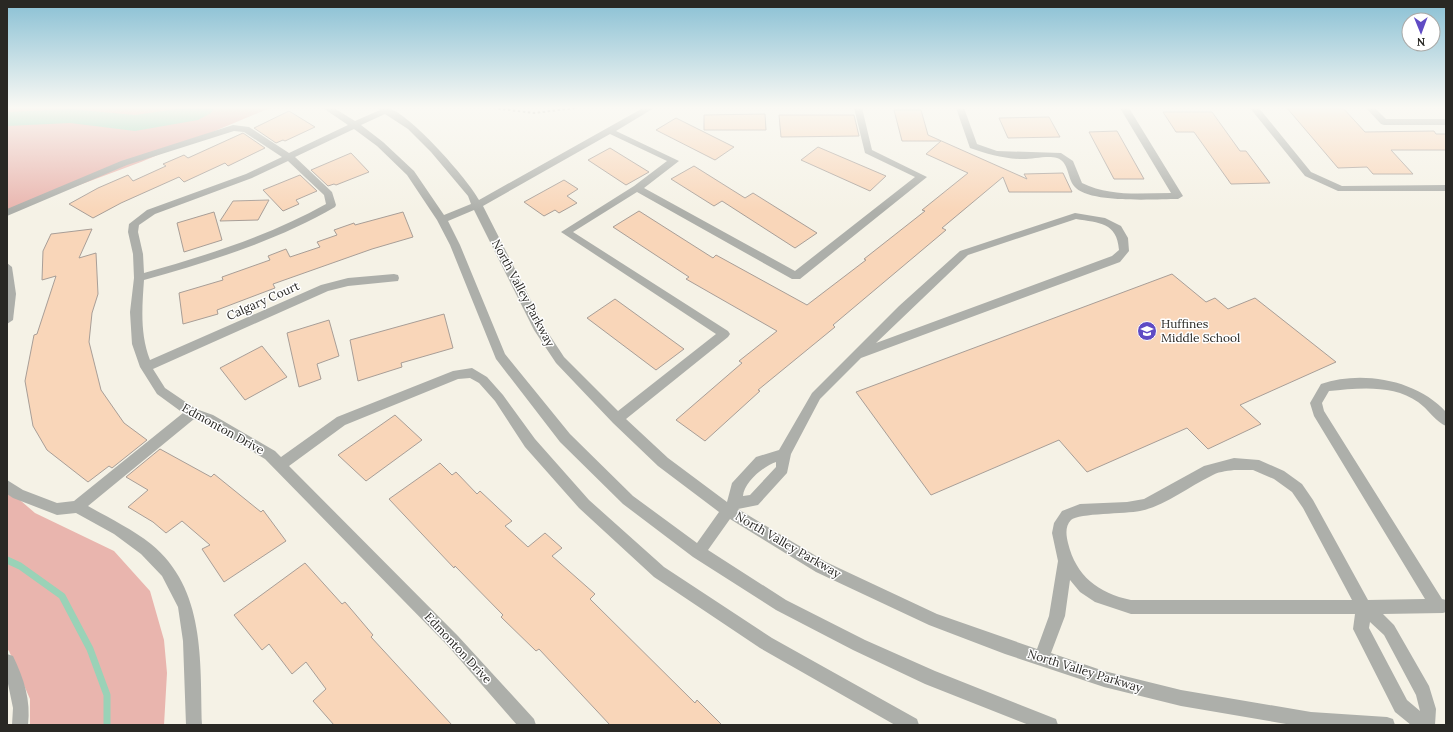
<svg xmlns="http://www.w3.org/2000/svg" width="1453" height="732" font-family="Lora,serif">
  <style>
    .green { fill: #e9b5ae }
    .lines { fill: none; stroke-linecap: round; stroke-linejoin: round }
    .stream { stroke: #9ad2b7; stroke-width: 7 }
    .river { fill: #9ad2b7; fill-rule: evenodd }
    .building { fill: #f9d6b9; stroke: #a89e97 }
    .path { stroke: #8d8b83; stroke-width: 2; stroke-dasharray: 2.5 2.5; stroke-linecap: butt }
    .minor { fill: #adafaa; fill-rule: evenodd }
    .labels { text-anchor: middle; stroke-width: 3; stroke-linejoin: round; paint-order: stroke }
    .street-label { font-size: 12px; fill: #292824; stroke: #fff }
    .poi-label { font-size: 12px; fill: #292824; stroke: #fff; text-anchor: start }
  </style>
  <rect width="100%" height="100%" fill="#f5f2e6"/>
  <!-- green -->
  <g class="green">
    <path d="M7,108H270L141,162L7,212Z"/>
    <path d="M7,489L35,513L114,551L150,591L164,640L167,673L164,725H30V699L9,651L7,649Z"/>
  </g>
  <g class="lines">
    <!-- stream -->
    <path class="stream" d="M7,560L20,566L62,596L90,649L107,695V725"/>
    <!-- river -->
    <path class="river" d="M183,108H214L211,113L198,120L135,131L70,123L7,126V112L70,109L135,115Z"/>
  </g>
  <!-- building -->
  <g class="building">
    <path d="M1287,108H1343L1365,132L1434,131L1436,134H1446V150H1391L1413,174H1373L1367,167L1338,168Z"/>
    <path d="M894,110H921L928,135L1027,179L1024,174L1063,173L1072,192H1009L1003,177L942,228L946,230L833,325L835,327L758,390L760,391L705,441L676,420L742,363L739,361L777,331L686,279L689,277L613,227L639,211L713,258L716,255L807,305L866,260L864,259L925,211L922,210L968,173L926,154L941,141H902Z"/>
    <path d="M289,111L315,127L285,141L283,140L276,143L254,128Z"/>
    <path d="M1163,112H1212L1240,151H1246L1270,183L1231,184L1194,132H1176Z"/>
    <path d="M765,114L766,130H704V115Z"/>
    <path d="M779,115H854L859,136L781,137Z"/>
    <path d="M1049,117L1060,137L1008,138L999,118Z"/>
    <path d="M676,118L734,147L715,160L656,130Z"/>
    <path d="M1117,131L1144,179H1114L1089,132Z"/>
    <path d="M243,133L265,148L228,166L225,163L184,182L179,177L121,203L93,218L69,204L98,188L128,175L133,181L166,166L163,164L184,155L188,158Z"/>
    <path d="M818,147L886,176L870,191L801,160Z"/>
    <path d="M610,148L649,172L626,185L588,160Z"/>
    <path d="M351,153L369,172L336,185L334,184L328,186L311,170Z"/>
    <path d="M694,166L745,198L753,193L817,233L795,248L722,201L714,206L671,179Z"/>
    <path d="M300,175L317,191L296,200L299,204L283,211L263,190Z"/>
    <path d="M564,180L578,189L567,196L577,203L559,213L555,210L544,216L524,202Z"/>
    <path d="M269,200L258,220L220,221L233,201Z"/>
    <path d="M214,212L222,240L184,252L177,223Z"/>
    <path d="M403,212L413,237L372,249L273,284L275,288L217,310L218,314L183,324L179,293L223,280L222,277L270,260L268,256L286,249L290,257L320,247L317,242L337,235L334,230L354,223L355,225Z"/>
    <path d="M92,229L79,258L96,253L98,294L92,313L89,342L101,390L124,423L147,440L112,468L109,466L88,482L47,450L33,426L25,381L34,335L37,334L56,276L42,280L43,251L51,234Z"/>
    <path d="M1172,274L1206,302L1215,298L1228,309L1255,298L1336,362L1240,405L1261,424L1208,449L1187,428L1087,472L1059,440L931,495L856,392Z"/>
    <path d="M615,299L684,349L656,370L587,318Z"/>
    <path d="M444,314L453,348L401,363L402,367L358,381L350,340Z"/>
    <path d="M329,320L339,356L317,364L321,379L299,387L287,333Z"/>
    <path d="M262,346L287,377L245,400L220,368Z"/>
    <path d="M395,415L422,440L366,481L338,455Z"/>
    <path d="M160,449L211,477L214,474L261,512L263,510L286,541L224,582L202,549L210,545L182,521L166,533L153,522L128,507L148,490L126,477Z"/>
    <path d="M440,463L452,475L456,472L477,494L480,491L512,521L505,526L528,547L545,533L562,548L552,556L595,594L590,599L695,703L697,700L722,725H610L539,649L536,651L501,617L503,615L455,566L454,568L389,499Z"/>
    <path d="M305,563L342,604L345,602L373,635L371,637L452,725H334L313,701L326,689L306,662L292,674L269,644L262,650L234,615Z"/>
  </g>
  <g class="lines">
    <!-- path -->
    <path class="path" d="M493,108L534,113L575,108"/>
    <!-- minor -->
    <g class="minor">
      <path d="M323,108H334L355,121L380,110L379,108C382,108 385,108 388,108C408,112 469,180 479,200L643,108H654L616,131L679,161L644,188L795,271L915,177L865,153L854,108H862L872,150L927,177L800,279H792L637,192L573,232L728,331L730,334L728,337L626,419L668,458L727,502L732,483L756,457L779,450L812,393L899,306L960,251L1075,213L1105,218L1121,226L1128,238L1129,251L1120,262L861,358L820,399L791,454L787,473L758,505L738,509L826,562L937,614L1037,649L1049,616L1058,561L1052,533L1054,523L1062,511L1080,504L1127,502L1144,499L1204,466L1234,458L1259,460L1284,471L1302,484L1313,500L1368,600L1425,599L1314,416L1310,403L1321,384C1362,370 1417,380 1446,412V426C1437,423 1427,408 1418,402C1393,384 1358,388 1329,391L1322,403L1324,411L1442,599L1446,600V612L1443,613L1383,614L1394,625L1429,686L1436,709L1435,725H1411L1395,712L1353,629L1355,614H1131L1095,602L1080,592L1070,580L1065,616L1051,653L1104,671L1181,690L1311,712L1387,717L1393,719L1395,725H1292L1181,706L1104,687L1005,654L929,625L816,572L730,519L708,550L786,600L865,640L935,671L1056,719L1058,725H1029L925,684L853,650L776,610L693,557L623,504L560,442L496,359L450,245L437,220L407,175L377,146L354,129L295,157L332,192L336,205L335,207C276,241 209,262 144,280C142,308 140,334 150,360L321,285L348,278L394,274L398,275L399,278L398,281L348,286L328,291L153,369L165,388L196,409L213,415L275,451L281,457L337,417L453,371L472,368L487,377L503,395L535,439L589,500L664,567L772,638L917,719L919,725H895L760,648L654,577L579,508L525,447L495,401L479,383L470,378L458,379L345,425L289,466L458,636L534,719L536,725H517L448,646L265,459L205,423L194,419L88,506C109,518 132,529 151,544C206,589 200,661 202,725H186L183,641L178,607L162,576L141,554L114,534L76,513L57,515L13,498L7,494V480L23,490L57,503L74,501L183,413L157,394L140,367L132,344L130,312L134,278L133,254L128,232L129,224L147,210L246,174L282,157L244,132L234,131L127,165L7,216V209L121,161L233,125L249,127L289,153L348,125ZM385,114L408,129L431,152L468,196L471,204L444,215L414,171L383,142L361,125ZM610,134L667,161L634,186L561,232L716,334L618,411L564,357L545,328L483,206ZM288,161L324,195L326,204C271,235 205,256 144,273L143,254L138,232L139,225L155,214L252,178ZM474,210L534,330L556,363L613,423L658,466L719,512L697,543L633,496L570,434L505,354L460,245L448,221ZM1076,219C1099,223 1117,222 1119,250L1112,256L876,343L968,255ZM776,462V467L750,495L743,496C744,482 764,466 776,462ZM1234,470H1253L1274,479L1292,492L1303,508L1352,600H1131C1098,593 1076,576 1068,543C1066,535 1065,526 1071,520C1079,513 1126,514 1140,511C1165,506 1188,487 1211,476C1217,472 1226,471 1234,470ZM1370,622L1384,635L1416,695L1420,711L1407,700L1369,628Z"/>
      <path d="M956,108H964L977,144L997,151L1061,153L1073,161L1082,183C1111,197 1140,193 1171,193L1120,108H1129L1183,196L1178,199C1155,199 1088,204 1074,186C1067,177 1069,162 1057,158C1048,155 1033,159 1023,159C1004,159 988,154 970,148Z"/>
      <path d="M1250,108H1259L1311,172L1342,186L1446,185V191H1338L1305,176Z"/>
      <path d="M1366,108H1375L1386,119H1446V125H1384L1381,124Z"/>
      <path d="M7,263L12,267L16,294L13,320L7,324Z"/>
      <path d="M7,654L13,656C24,679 31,700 28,725H12L13,708L7,679Z"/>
    </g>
  </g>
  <!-- sky -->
  <linearGradient id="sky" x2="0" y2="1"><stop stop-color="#89c0d4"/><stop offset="0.51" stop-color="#faf9f4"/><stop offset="1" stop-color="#faf9f4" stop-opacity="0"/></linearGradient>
  <rect width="1453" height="211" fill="url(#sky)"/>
  <!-- icons -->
  <defs>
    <g id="school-disc" transform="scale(1)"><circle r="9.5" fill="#5f4bc4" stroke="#fff"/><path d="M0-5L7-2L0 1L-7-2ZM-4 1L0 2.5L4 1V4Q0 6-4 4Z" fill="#fff"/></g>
  </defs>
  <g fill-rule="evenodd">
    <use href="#school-disc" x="1147" y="331"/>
  </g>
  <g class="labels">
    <!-- street labels -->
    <g class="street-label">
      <text transform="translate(523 293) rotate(62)" y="4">North Valley Parkway</text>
      <text transform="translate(263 301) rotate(-24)" y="4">Calgary Court</text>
      <text transform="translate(223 429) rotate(29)" y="4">Edmonton Drive</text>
      <text transform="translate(788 545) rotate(30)" y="4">North Valley Parkway</text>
      <text transform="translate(458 648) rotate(47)" y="4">Edmonton Drive</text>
      <text transform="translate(1085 671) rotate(17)" y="4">North Valley Parkway</text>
    </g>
    <!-- poi labels -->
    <g class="poi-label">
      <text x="1161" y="328">Huffines<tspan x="1161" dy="14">Middle School</tspan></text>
    </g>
  </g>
  <!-- border -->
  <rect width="1453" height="732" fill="none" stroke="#292824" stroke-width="16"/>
  <!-- north arrow -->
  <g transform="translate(1421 32) rotate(179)"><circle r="19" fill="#ffffff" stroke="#a9a9a7"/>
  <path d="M0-3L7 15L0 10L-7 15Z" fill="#5f4bc4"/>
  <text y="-6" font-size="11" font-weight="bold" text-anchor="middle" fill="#292824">N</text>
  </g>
</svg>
